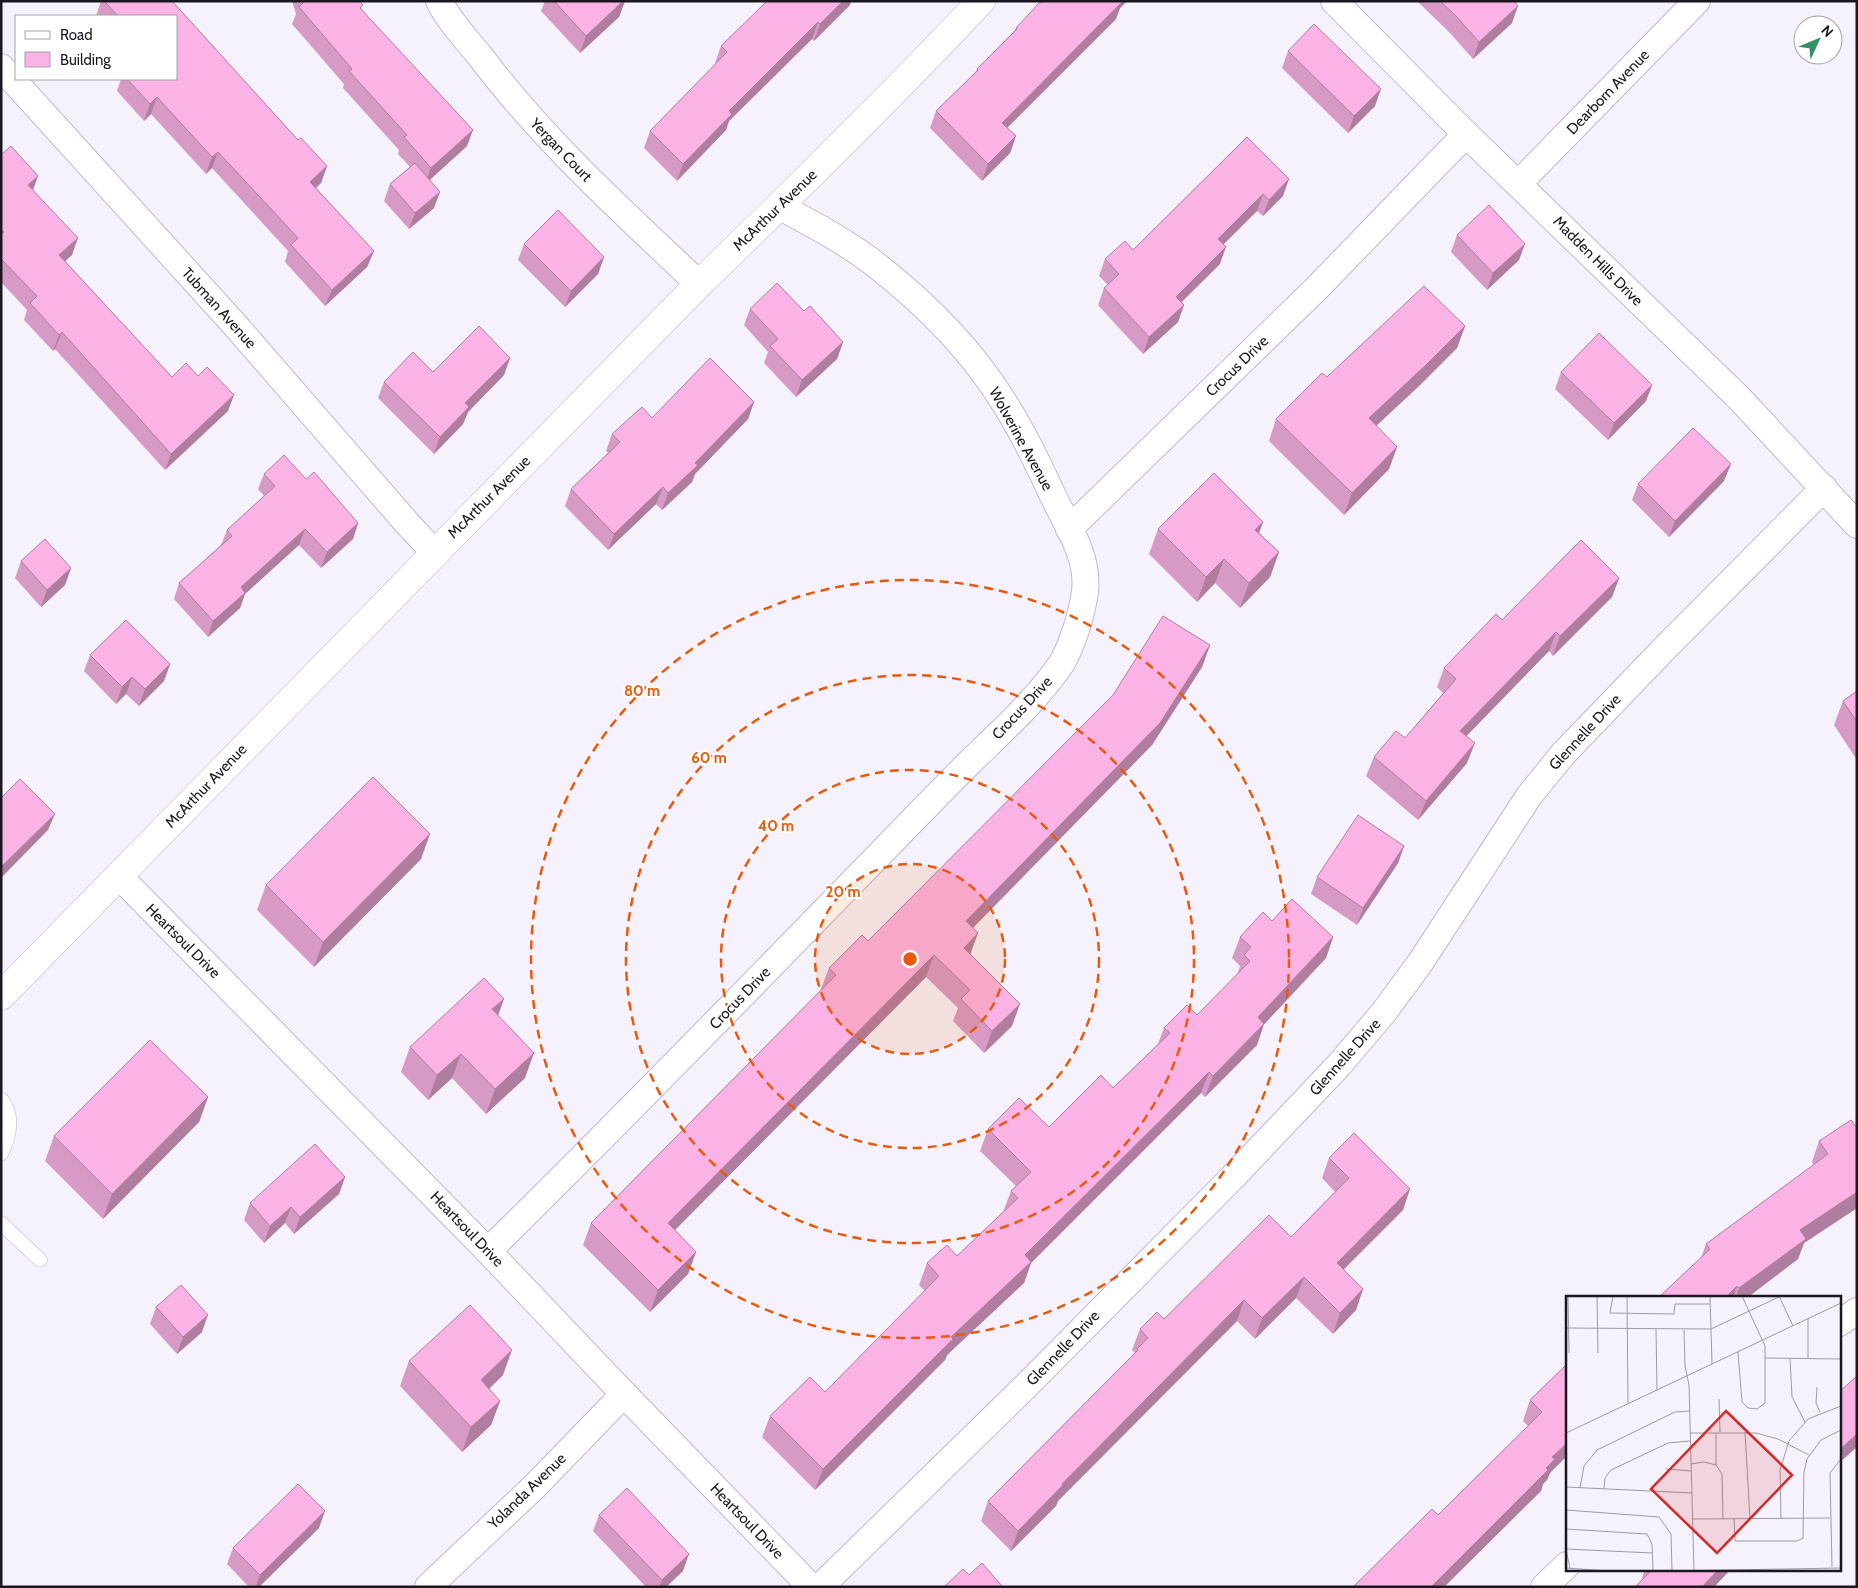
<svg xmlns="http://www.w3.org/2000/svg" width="1858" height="1588" font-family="Cabin,sans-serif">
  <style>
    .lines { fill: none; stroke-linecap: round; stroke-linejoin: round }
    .lane-casing { stroke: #c0b7d1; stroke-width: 15 }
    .street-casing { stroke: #c0b7d1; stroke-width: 28 }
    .secondary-casing { stroke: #c0b7d1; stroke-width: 29 }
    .lane { stroke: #fff; stroke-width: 14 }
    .street { stroke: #fff; stroke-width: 26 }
    .secondary { stroke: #fff; stroke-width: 28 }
    .wall { fill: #d79ac4 }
    .shaded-wall { fill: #af7da0 }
    .building { fill: #fab3e4; stroke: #af7da0 }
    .ring { fill: none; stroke: #e8590c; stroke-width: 2.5; stroke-dasharray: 9 6 }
    .labels { text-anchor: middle; stroke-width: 4; stroke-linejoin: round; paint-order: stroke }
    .street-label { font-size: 15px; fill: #1b1721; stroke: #fff }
    .inset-road { fill: none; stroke: #9e9aa5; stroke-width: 1 }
    .view { fill: #d62828; fill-opacity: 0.15; stroke: #d62828; stroke-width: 2.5 }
    .inset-edge { fill: none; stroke: #1b1721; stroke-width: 2.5 }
    .centre { fill: #e8590c; stroke: #fff; stroke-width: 2.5 }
    .ring-label { font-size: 15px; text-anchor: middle; font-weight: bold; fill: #e8590c; stroke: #fff; stroke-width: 4; stroke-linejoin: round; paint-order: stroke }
  </style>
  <rect width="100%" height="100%" fill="#f6f2fd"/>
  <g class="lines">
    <!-- lane casing -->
    <g class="lane-casing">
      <g id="lane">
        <path d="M1,1099C14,1114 10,1137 1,1154"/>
        <path d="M1,1223L40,1260"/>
      </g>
    </g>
    <!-- street casing -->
    <g class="street-casing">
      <g id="street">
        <path d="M439,1C449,21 466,39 480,56C544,141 622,211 699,284"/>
        <path d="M1334,1L1466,134L1739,398L1857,525"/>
        <path d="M1,67L235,325L406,522L434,552"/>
        <path d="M1519,183L1697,1"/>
        <path d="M1069,529L1317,288L1466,134"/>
        <path d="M119,876L488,1251L624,1394L811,1587"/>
        <path d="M488,1251C620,1122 747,990 876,858C907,826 938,794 970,762C1000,733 1032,704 1057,670C1071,652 1082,614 1085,591C1089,557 1068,527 1054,498C1039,466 1024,434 1005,404C972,350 926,304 876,265C847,242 812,224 779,206"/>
        <path d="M1839,1323L1857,1311"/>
        <path d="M428,1587L535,1486L624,1394"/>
        <path d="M820,1587L1027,1385L1231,1179L1339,1065L1384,1012L1420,963L1529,796L1563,754L1665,648L1824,488"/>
        <path d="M1544,1587L1567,1565"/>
      </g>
    </g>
    <!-- secondary casing -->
    <g class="secondary-casing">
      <path id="secondary" d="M1,996L699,284C795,191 890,98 981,1"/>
    </g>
    <!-- lane -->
    <use href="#lane" class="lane"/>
    <!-- street -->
    <use href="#street" class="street"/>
    <!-- secondary -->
    <use href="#secondary" class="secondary"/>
  </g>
  <!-- wall -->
  <g class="wall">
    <path d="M101,1H172L298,140L327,166L321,183L316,188L374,251L367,267L325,306L285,262L288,251L212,168L206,174L151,114L144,121L117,91L121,79H176V16H96Z"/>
    <path d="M292,1H360L361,10L467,146L430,180L434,208L409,229L384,201L390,184L410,167L398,154L399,150L343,88L344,84L292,24L296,14Z"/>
    <path d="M545,1H625L619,17L580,53L541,11Z"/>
    <path d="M1043,1H1127L1120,8L1116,19L1007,128L1016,136L1010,153L982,181L930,128L936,111L975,73L977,69L1014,31L1016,28Z"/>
    <path d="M1417,1H1514L1512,23L1473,59L1450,33Z"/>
    <path d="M850,5L814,41L812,39L729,121L726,130L677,181L644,148L650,131L716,64L715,63L721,46Z"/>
    <path d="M1288,51L1375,106L1348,133L1282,68Z"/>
    <path d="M1247,137L1283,196L1263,216L1257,211L1223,244L1220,264L1182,302L1184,305L1178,322L1143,354L1098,305L1104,288L1108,285L1099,276L1105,259L1133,250Z"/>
    <path d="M1,155L33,190L72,255L65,261L172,377L228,411L165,470L55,349L53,351L24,320L27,310L1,282Z"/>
    <path d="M1457,235L1519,260L1487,290L1451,252Z"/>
    <path d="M524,244L604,257L598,274L565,307L518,260Z"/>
    <path d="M750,309L843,342L837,359L796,397L764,363L768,352L744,325Z"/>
    <path d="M1465,326L1457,348L1419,386L1376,426L1397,447L1389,469L1344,515L1269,441L1276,419L1327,377Z"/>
    <path d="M510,358L504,375L468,412L463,424L434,454L378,398L384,382Z"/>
    <path d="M1561,372L1652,385L1646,401L1608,440L1555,389Z"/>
    <path d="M754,402L748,419L695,474L692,482L662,510L656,504L608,550L565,506L571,489L608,453L606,451L612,434L652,418Z"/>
    <path d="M264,474L306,479L358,523L353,539L321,568L299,545L245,594L240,608L208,637L174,599L179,583L221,545L227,530L264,496L258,489Z"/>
    <path d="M1724,481L1669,537L1632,500L1638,484Z"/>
    <path d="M1263,522L1259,533L1279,552L1270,577L1240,608L1215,583L1197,602L1149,554L1158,529Z"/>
    <path d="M21,561L71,568L65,585L41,607L15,578Z"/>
    <path d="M1619,578L1612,597L1553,656L1549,651L1466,736L1467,763L1418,820L1366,776L1374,757L1405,738L1443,693L1437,687L1444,668L1502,620Z"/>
    <path d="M1210,645L1202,667L1152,745L973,928L971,954L1012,1026L984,1053L953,1021L958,1008L926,977L675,1230L696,1252L688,1274L650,1312L583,1245L591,1223L821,990V989L829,968L868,941Z"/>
    <path d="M90,655L170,664L164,681L139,706L126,694L116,704L84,671Z"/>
    <path d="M1857,691V760L1834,725L1843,701Z"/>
    <path d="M1404,846L1398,863L1357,925L1311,894L1317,877Z"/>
    <path d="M421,859L314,967L257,910L266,885Z"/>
    <path d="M1272,921L1333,937L1326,958L1264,1024L1257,1045L1205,1097L1201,1093L1031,1263L1024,1283L947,1355L945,1360L815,1490L762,1437L770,1416L825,1392L925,1291L919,1285L927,1263L957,1256L1003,1212L1011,1191L1016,1186L980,1151L988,1129L1049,1127L1113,1088L1158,1044L1164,1028L1197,1015L1237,975L1240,966L1232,958L1240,937Z"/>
    <path d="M498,1015L525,1078L486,1114L452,1078L428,1100L401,1072L410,1047Z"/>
    <path d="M208,1097L199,1122L103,1219L45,1161L54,1136Z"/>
    <path d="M1857,1128V1208L1804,1243L1798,1259L1748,1297H1659L1701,1258L1706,1244L1814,1165L1812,1162L1819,1141Z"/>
    <path d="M1329,1158L1403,1210L1343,1270L1363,1289L1356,1310L1333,1334L1296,1298L1255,1339L1237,1321L1058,1501L1056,1506L1011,1551L981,1521L988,1501L1135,1353L1132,1350L1140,1329L1164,1319L1291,1237L1335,1192L1322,1178Z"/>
    <path d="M345,1177L339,1194L294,1234L285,1223L264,1243L244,1220L250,1203Z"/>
    <path d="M156,1307L202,1332L177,1354L150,1324Z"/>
    <path d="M409,1361L503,1375L489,1389L500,1401L491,1425L462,1452L400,1386Z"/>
    <path d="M1567,1364L1550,1473L1547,1480L1543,1484L1541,1491L1444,1587H1353L1438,1515L1528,1426L1523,1421L1530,1400Z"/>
    <path d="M599,1515L683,1571L666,1587H646L593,1531Z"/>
    <path d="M319,1528L259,1587H249L227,1564L233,1548Z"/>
    <path d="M1645,1569H1731L1714,1587L1641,1581Z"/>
  </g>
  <!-- shaded-wall -->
  <g class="shaded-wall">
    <path d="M623,1H625L619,17L580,53L586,36Z"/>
    <path d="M843,1H851L850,5L814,41L820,24Z"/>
    <path d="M1117,1H1127L1120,8L1116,19L996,139L1002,123Z"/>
    <path d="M1518,6L1512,23L1473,59L1479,42Z"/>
    <path d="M818,22L812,39L729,121L726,130L677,181L683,164L729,111Z"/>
    <path d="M1381,89L1375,106L1348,133L1354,116Z"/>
    <path d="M157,97L151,114L144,121L150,104Z"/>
    <path d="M473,130L467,146L425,184L431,168Z"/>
    <path d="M1016,136L1010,153L982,181L988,164Z"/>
    <path d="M218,152L212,168L206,174L212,157Z"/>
    <path d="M327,166L321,183L304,198L310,182Z"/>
    <path d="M38,176L32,193L28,185Z"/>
    <path d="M1289,179L1283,196L1263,216L1269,200Z"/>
    <path d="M440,192L434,208L409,229L415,213Z"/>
    <path d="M1263,194L1257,211L1212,256L1218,239Z"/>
    <path d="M78,238L72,255L53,272L59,255Z"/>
    <path d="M1525,244L1519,260L1487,290L1493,273Z"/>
    <path d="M1226,247L1220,264L1170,313L1176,297Z"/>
    <path d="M374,251L367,267L325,306L332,290Z"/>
    <path d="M604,257L598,274L565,307L571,291Z"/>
    <path d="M1184,305L1178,322L1143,354L1149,337Z"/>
    <path d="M1465,326L1457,348L1419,386L1361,440L1369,418Z"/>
    <path d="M62,332L55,349L53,351L59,335Z"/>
    <path d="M843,342L837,359L796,397L802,380Z"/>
    <path d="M510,358L504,375L468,412L463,424L434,454L440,437L465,403Z"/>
    <path d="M1652,385L1646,401L1608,440L1614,423Z"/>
    <path d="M234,395L228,411L165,470L171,454Z"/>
    <path d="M754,402L748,419L695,474L692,482L662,510L668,493L695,463Z"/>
    <path d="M1397,447L1389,469L1344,515L1352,493Z"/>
    <path d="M1731,464L1724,481L1669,537L1675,521Z"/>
    <path d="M663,487L656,504L608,550L614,534Z"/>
    <path d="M1263,522L1254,547L1255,530Z"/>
    <path d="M358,523L353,539L321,568L327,552Z"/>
    <path d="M305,529L299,545L245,594L240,608L208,637L213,621L241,587Z"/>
    <path d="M1279,552L1270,577L1240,608L1249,583Z"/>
    <path d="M1224,559L1215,583L1197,602L1206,577Z"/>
    <path d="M71,568L65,585L41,607L47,590Z"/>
    <path d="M1619,578L1612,597L1553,656L1560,636Z"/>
    <path d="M1556,632L1549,651L1453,750L1460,731Z"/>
    <path d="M1210,645L1202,667L1152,745L958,943L966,921Z"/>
    <path d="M170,664L164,681L139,706L145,689Z"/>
    <path d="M132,677L126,694L116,704L122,687Z"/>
    <path d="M1475,743L1467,763L1418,820L1426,801Z"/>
    <path d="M55,814L48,830L1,878V867Z"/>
    <path d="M430,834L421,859L314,967L323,942Z"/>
    <path d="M1404,846L1398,863L1357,925L1363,908Z"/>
    <path d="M978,933L970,955L964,948Z"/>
    <path d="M1333,937L1326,958L1257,1032L1264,1024L1257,1045L1205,1097L1213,1076L1258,1017Z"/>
    <path d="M934,955L926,977L660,1245L668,1223Z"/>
    <path d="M504,999L495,1024L492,1009Z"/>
    <path d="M1020,1004L1012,1026L984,1053L992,1031Z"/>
    <path d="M534,1053L525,1078L486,1114L495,1089Z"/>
    <path d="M461,1054L452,1078L428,1100L437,1075Z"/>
    <path d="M1209,1072L1201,1093L1031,1263L1024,1283L947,1355L945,1360L815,1490L823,1469L1025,1255Z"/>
    <path d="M208,1097L199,1122L103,1219L112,1194Z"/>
    <path d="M345,1177L339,1194L294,1234L300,1217Z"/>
    <path d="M1410,1189L1403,1210L1329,1284L1337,1263Z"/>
    <path d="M1857,1192V1208L1804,1243L1798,1259L1748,1297H1736L1739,1288L1800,1230Z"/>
    <path d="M291,1207L285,1223L264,1243L270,1226Z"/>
    <path d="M696,1252L688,1274L650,1312L658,1290Z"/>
    <path d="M1304,1277L1296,1298L1255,1339L1262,1318Z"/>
    <path d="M1737,1286L1733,1297H1726Z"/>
    <path d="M1363,1289L1356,1310L1333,1334L1340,1313Z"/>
    <path d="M1244,1300L1237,1321L1058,1501L1056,1506L1011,1551L1018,1531L1062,1484Z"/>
    <path d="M208,1315L202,1332L177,1354L183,1337Z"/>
    <path d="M512,1350L503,1375L472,1405L481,1380Z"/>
    <path d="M500,1401L491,1425L462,1452L471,1427Z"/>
    <path d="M1857,1434V1447L1839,1463V1450Z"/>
    <path d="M1567,1443V1456L1550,1473L1547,1480L1543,1484L1541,1491L1444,1587H1431L1546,1468L1552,1457Z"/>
    <path d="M325,1511L319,1528L259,1587H256L260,1575Z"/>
    <path d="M689,1554L683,1571L666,1587H659L662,1580Z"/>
    <path d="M1719,1569H1731L1714,1587H1702Z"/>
  </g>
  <!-- building -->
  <g class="building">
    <path d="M104,1H172L298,140L301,138L327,166L310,182L374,251L332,290L291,245L298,238L218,152L212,157L157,97L150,104L127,79H176V16H118Z"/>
    <path d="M304,1H360L363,5L360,8L473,130L431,168L404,137L407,135L349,71L352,69L299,7L304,2Z"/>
    <path d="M554,1H623L586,36Z"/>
    <path d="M767,1H843L820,24L818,22L729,111L732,114L683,164L650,131L727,52L721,46Z"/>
    <path d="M1043,1H1121L1122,2L1002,123L1016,136L988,164L936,111L978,70L977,69L1017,29L1016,28L1040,2L1041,3Z"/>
    <path d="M1440,1H1514L1518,6L1479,42L1456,16Z"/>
    <path d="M1314,24L1381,89L1354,116L1288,51Z"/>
    <path d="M1247,137L1289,179L1269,200L1263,194L1218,239L1226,247L1176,297L1184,305L1149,337L1104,288L1119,274L1105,259L1125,241L1133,250Z"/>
    <path d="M11,146L38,176L28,185L78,238L59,255L172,377L186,363L198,376L207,367L234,395L171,454L62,332L59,335L30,303L37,296L1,259V235L4,232L1,229V155Z"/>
    <path d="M415,163L440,192L415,213L390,184Z"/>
    <path d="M1489,205L1525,244L1493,273L1457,235Z"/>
    <path d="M558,210L604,257L571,291L524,244Z"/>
    <path d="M777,283L804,311L810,306L843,342L802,380L770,346L778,339L750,309Z"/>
    <path d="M1424,286L1465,326L1427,364L1369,418L1397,447L1352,493L1276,419L1322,373L1327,377Z"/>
    <path d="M479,326L510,358L465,403L469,407L440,437L384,382L413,352L433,372Z"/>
    <path d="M1599,333L1652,385L1614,423L1561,372Z"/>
    <path d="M710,358L754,402L695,463L698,465L668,493L663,487L614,534L571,489L620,442L612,434L642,407L652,418Z"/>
    <path d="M1693,428L1731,464L1675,521L1638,484Z"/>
    <path d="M284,455L306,479L314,472L358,523L327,552L305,529L241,587L245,593L213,621L179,583L232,536L227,530L275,486L264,474Z"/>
    <path d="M1214,473L1263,522L1255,530L1279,552L1249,583L1224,559L1206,577L1158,529Z"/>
    <path d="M45,539L71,568L47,590L21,561Z"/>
    <path d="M1581,540L1619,578L1560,636L1556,632L1460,731L1475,743L1426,801L1374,757L1396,731L1405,738L1456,679L1444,668L1496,614L1502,620Z"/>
    <path d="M1163,616L1210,645L1160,723L966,921L978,933L964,948L1020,1004L992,1031L961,999L970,990L934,955L668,1223L696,1252L658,1290L591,1223L836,975L829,968L862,935L868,941L1113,695Z"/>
    <path d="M126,620L170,664L145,689L132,677L122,687L90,655Z"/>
    <path d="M1857,691V722L1843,701Z"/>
    <path d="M373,777L430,834L323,942L266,885Z"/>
    <path d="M20,779L55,814L1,867V798Z"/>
    <path d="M1358,815L1404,846L1363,908L1317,877Z"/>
    <path d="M1292,899L1333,937L1258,1017L1264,1024L1213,1076L1209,1072L1025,1255L1031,1262L951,1337L953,1339L823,1469L770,1416L810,1377L825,1392L939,1276L927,1263L947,1245L957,1256L1018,1198L1011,1191L1031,1172L988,1129L1019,1098L1049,1127L1101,1075L1113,1088L1170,1033L1164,1028L1187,1005L1197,1015L1250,961L1244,955L1251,947L1240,937L1263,912L1272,921Z"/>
    <path d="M484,978L504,999L492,1009L534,1053L495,1089L461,1054L437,1075L410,1047Z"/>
    <path d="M150,1040L208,1097L112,1194L54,1136Z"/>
    <path d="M1851,1120L1857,1128V1192L1800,1230L1806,1239L1739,1288L1737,1286L1726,1297H1659L1710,1249L1706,1244L1828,1154L1819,1141Z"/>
    <path d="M1354,1133L1410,1189L1337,1263L1363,1289L1340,1313L1304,1277L1262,1318L1244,1300L1062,1484L1063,1485L1018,1531L988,1501L1138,1350L1137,1349L1148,1338L1140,1329L1157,1312L1164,1319L1269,1215L1291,1237L1349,1178L1329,1158Z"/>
    <path d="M315,1144L345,1177L300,1217L291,1207L270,1226L250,1203Z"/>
    <path d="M181,1285L208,1315L183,1337L156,1307Z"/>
    <path d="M470,1305L512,1350L481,1380L500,1401L471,1427L409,1361Z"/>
    <path d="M1567,1364V1443L1552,1457L1555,1459L1546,1468L1548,1470L1431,1587H1353L1432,1509L1438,1515L1542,1412L1530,1400Z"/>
    <path d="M1857,1376V1434L1839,1450V1392Z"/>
    <path d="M298,1484L325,1511L260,1575L233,1548Z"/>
    <path d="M627,1488L689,1554L662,1580L599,1515Z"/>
    <path d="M982,1563L1002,1586L1001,1587H944L963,1569L969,1575Z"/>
    <path d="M1651,1569H1719L1702,1587H1635L1652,1570Z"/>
  </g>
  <!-- distance rings -->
  <circle cx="910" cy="959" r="95" fill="#e8590c" fill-opacity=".12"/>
  <g class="ring">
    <circle cx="910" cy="959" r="95"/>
    <circle cx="910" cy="959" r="189"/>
    <circle cx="910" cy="959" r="284"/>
    <circle cx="910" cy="959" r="379"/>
  </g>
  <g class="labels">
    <!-- street labels -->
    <g class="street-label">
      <text transform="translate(1608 92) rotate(-46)" y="5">Dearborn Avenue</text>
      <text transform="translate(561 150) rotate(46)" y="5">Yergan Court</text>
      <text transform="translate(775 210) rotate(-44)" y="5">McArthur Avenue</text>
      <text transform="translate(1598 261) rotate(45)" y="5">Madden Hills Drive</text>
      <text transform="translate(219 308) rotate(48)" y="5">Tubman Avenue</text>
      <text transform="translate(1237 366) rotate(-44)" y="5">Crocus Drive</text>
      <text transform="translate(1021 439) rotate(61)" y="5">Wolverine Avenue</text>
      <text transform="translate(489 497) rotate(-45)" y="5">McArthur Avenue</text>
      <text transform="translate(1022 708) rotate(-47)" y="5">Crocus Drive</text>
      <text transform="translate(1585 732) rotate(-47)" y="5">Glennelle Drive</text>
      <text transform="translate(206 786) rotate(-46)" y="5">McArthur Avenue</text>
      <text transform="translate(183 941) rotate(45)" y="5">Heartsoul Drive</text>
      <text transform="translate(740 998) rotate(-46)" y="5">Crocus Drive</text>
      <text transform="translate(1345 1057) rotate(-48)" y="5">Glennelle Drive</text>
      <text transform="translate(467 1229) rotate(46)" y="5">Heartsoul Drive</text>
      <text transform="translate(1063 1348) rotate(-46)" y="5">Glennelle Drive</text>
      <text transform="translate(527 1491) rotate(-44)" y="5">Yolanda Avenue</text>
      <text transform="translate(747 1521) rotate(46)" y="5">Heartsoul Drive</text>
    </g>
  </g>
  <!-- overview -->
  <g transform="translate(1566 1296)">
    <rect width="275" height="275" fill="#f6f2fd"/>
    <path class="inset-road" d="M2,0L3,57M31,0L32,57M47,0L44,17L108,18L109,8H144M61,0L62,108M144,0L146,68M213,0L227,30M242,23V62M0,32L145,33L215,0M90,33L91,94M118,34L119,70L123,89L128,275M172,56L176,106L182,112L191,113L199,107V50L176,0M199,62L275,63M224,62L226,101L239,126M251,91L250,107L254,116M153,103L154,136M179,136L184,223M0,137L275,7M124,137H190L212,143L243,159M150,137V169L156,178L157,223M125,168L138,166L150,169M100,173L125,175M0,191L126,197M14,192L18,170L31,154L109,116L124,115M38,193L39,182L45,174L102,147L124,145M0,214L93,221L105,238L106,274M126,223L264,222M168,223L169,245H231L237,242L238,176L241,163L255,144L275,134M215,223L214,174L223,145L242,123L275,110M0,233L81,238L86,248L87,275M0,253L86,257M0,254L4,272M266,271L264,177L275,163M0,272L42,275M104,275L275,272"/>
    <path class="view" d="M160,115L226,179L151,257L85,193Z"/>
    <rect width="275" height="275" class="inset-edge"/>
  </g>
  <circle cx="910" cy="959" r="8" class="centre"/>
  <g class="ring-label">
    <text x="642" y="696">80 m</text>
    <text x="709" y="763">60 m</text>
    <text x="776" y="831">40 m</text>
    <text x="843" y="897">20 m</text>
  </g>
  <!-- border -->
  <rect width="1858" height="1588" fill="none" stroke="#1b1721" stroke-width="5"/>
  <!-- legend -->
  <rect x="15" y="15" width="162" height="65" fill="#ffffff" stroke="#a4a2a6"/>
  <rect x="25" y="31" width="25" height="8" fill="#ffffff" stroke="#a4a2a6"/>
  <text x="60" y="40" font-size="15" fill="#1b1721">Road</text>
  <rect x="25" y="52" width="25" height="15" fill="#fab3e4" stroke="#a4a2a6"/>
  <text x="60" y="65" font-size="15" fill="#1b1721">Building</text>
  <!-- north arrow -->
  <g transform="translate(1818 40) rotate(46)"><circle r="24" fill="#ffffff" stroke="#a4a2a6"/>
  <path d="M0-4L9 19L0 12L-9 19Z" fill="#348f65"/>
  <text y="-8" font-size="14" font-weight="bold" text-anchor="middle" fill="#1b1721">N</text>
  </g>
</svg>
